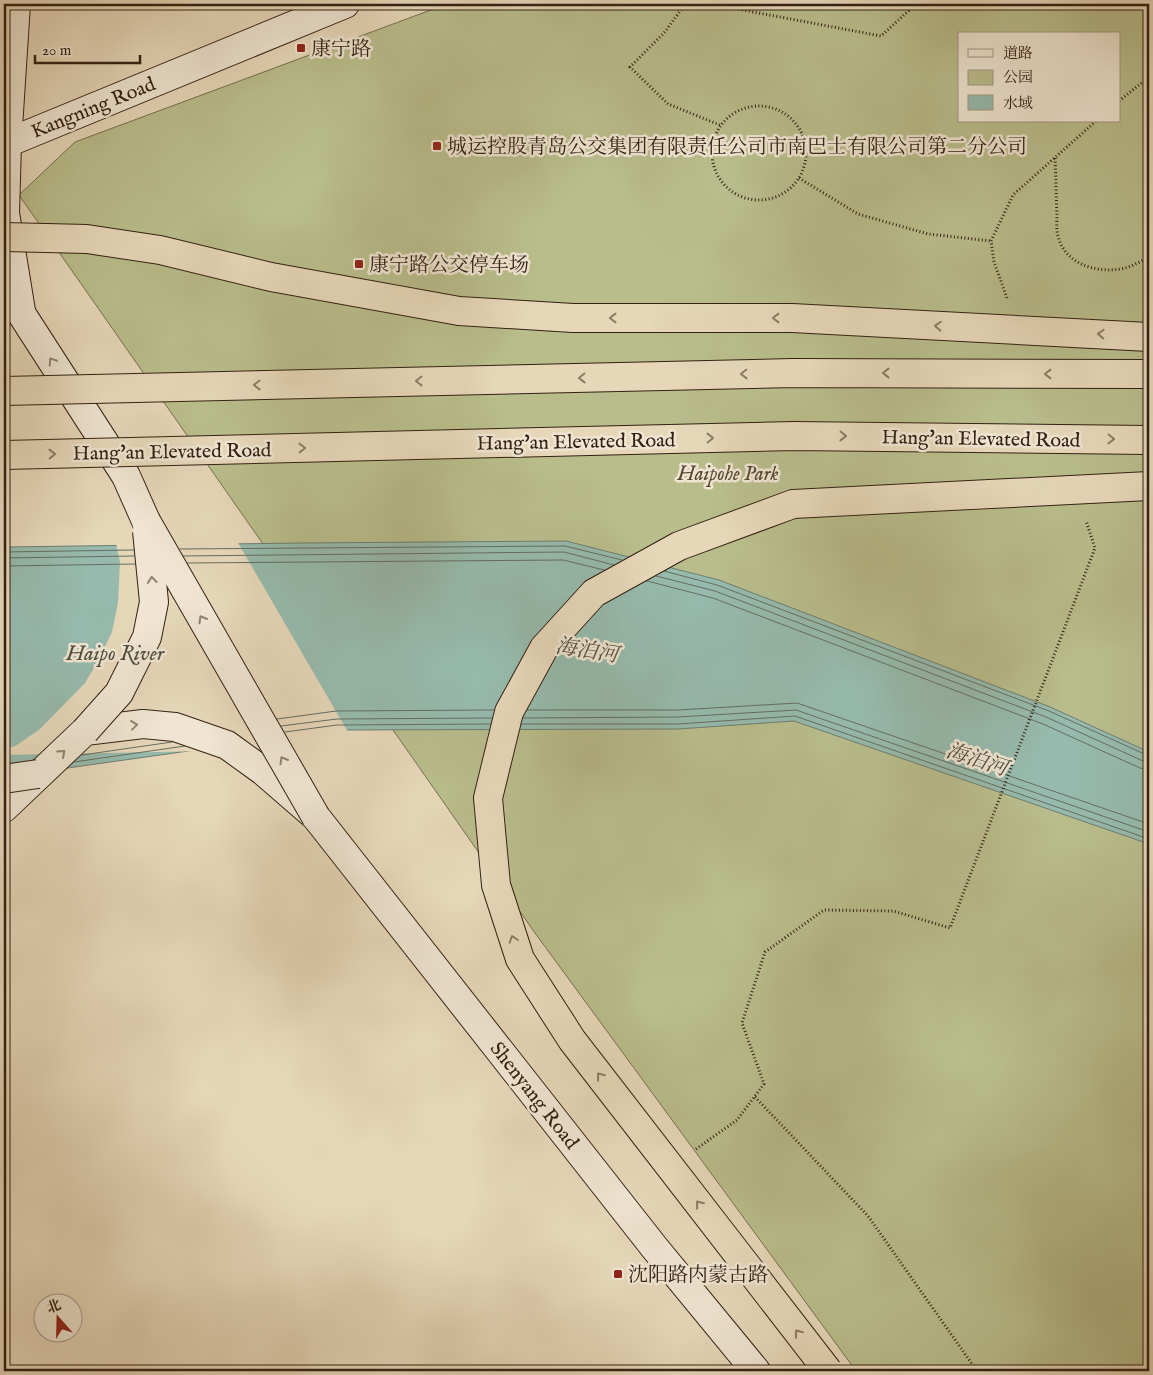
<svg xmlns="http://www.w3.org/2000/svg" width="1153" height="1375" font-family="'IM FELL English','Noto Serif SC',serif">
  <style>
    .green { fill: #b9bd8c; stroke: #766f50; fill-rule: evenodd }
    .water { fill: #96baad; stroke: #6e7d6f }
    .pier { fill: #e6d7b9 }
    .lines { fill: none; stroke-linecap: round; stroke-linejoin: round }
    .shore { stroke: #646e60; stroke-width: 1 }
    .secondary-casing { stroke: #332113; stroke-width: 30 }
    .path { stroke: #332113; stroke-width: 3; stroke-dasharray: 1 2.5; stroke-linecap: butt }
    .secondary { stroke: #efe5d2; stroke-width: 28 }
    .secondary-bridge-casing { stroke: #332113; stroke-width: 30; stroke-linecap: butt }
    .highway-bridge-casing { stroke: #332113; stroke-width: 30; stroke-linecap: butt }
    .secondary-bridge { stroke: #efe5d2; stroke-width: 28 }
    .highway-bridge { stroke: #e6d7b9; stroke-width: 28 }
    .oneway { stroke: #8c7c66 }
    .oneway2 { stroke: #918372 }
    .poi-dot { fill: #8f2418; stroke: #efe5d2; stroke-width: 2 }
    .labels { text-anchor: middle; stroke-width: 5; stroke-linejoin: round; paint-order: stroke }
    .poi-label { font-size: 20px; fill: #332113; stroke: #efe5d2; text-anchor: start }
    .street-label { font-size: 20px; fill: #332113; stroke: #efe5d2 }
    .park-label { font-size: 20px; font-style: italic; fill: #544831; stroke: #efe5d2 }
    .water-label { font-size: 21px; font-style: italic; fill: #514f41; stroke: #efe5d2 }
  </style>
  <rect width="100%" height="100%" fill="#e6d7b9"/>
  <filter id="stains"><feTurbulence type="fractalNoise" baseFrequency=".004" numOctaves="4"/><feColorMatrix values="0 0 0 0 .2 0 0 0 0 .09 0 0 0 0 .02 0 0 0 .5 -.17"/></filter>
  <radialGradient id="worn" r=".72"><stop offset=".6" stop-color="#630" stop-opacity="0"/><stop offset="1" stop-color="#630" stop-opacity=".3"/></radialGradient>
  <!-- green -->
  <path class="green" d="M447,4H1149V1371H856L535,933L19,195L75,142ZM959,34H1119V121H959Z"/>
  <!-- water -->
  <path class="water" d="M566,541L719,580L1050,707L1149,752V844L794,721L678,729L337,730L4,777V547L302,543Z"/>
  <!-- pier -->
  <path class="pier" d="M237,541L348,732H338L207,751L4,755V750L17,745L40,729L85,683L98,661L112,632L118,603L120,562L116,543Z"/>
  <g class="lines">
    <!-- shore -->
    <g class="shore">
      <path d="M180,549L565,546L622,560"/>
      <path d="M4,552L134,550"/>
      <path d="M183,556L564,552L614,565"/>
      <path d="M4,558L134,556"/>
      <path d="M187,563L563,560L604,570"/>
      <path d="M4,566L135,564"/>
      <path d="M664,571L717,585L1049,711L1149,756"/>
      <path d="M656,576L715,591L1046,717L1143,761L1149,763"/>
      <path d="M647,581L713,598L1043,724L1140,768L1149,770"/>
      <path d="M527,710H678L797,703L1149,824"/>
      <path d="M523,718L678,717L796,710L1149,832"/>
      <path d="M277,719L336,711L494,710"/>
      <path d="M521,724H678L795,716L1149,839"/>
      <path d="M281,726L337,719L492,718"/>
      <path d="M285,732L337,725L491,724"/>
      <path d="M82,755L172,742"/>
      <path d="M74,762L185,746"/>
    </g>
    <!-- secondary casing -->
    <g class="secondary-casing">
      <g id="secondary">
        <path d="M16,4L7,143L5,213L21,311"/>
        <path d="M7,143L345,4"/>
        <path d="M10,296L126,476L146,521"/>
        <path d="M4,808L85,731L143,724L175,727L227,745L263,771L316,817L654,1247L756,1371"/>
      </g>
    </g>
    <!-- path -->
    <g class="path">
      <path d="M690,4L684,6L664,33L630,67L668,104L720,125"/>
      <path d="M711,4L881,36L916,4"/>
      <path d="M1119,101L1149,77"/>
      <circle cx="759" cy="153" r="47"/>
      <path d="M1055,158C1056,177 1056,195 1057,213C1057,220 1056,229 1058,236C1065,264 1095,273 1121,269C1131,267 1140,262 1149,257"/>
      <path d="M799,178L858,214L928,234L991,241"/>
      <path d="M1007,298L994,262L991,241L1013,195L1096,121"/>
      <path d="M755,1097L868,1216L977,1371"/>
      <path d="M696,1149L737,1120L764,1084L742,1023L765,952L824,910L893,911L950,928L1095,548L1086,521"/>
    </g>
    <!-- secondary -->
    <use href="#secondary" class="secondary"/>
    <!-- secondary-bridge casing -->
    <g class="secondary-bridge-casing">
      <g id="secondary-bridge">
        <path d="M146,521L316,817"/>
        <path d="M85,731L119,693L147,637L154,602L147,531"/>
        <path d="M4,779L38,774"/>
      </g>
    </g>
    <!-- highway-bridge casing -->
    <g class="highway-bridge-casing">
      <g id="highway-bridge">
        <path d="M4,237L87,239L160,250L271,277L459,311L573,318H792L1149,337"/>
        <path d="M4,391L793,373L1149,374"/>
        <path d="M4,455L794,436L1149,440"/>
        <path d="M828,1371L572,1040L520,959L496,885L488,798L509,712L544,648L594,593L679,546L793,504L1149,486"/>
      </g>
    </g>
    <!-- secondary-bridge -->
    <use href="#secondary-bridge" class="secondary-bridge"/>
    <!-- highway-bridge -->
    <use href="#highway-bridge" class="highway-bridge"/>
  </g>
  <!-- one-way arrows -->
  <defs><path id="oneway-chevron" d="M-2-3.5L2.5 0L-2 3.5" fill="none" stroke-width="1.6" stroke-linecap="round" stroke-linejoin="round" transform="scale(1.25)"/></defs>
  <g class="oneway">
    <use href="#oneway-chevron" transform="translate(613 318) rotate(180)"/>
    <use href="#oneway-chevron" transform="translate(776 318) rotate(180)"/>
    <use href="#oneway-chevron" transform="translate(938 326) rotate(-177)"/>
    <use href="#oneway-chevron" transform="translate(1101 334) rotate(-177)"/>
    <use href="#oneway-chevron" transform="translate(886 373) rotate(-180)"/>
    <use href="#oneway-chevron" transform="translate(744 374) rotate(179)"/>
    <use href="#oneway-chevron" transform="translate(1048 374) rotate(-180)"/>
    <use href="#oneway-chevron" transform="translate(582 378) rotate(179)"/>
    <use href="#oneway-chevron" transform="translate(419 381) rotate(179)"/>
    <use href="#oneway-chevron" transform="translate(257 385) rotate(179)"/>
    <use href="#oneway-chevron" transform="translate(843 436) rotate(1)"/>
    <use href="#oneway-chevron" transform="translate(710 438) rotate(-1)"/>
    <use href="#oneway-chevron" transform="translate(1111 439) rotate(1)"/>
    <use href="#oneway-chevron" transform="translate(302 448) rotate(-1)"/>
    <use href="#oneway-chevron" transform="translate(52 454) rotate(-1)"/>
    <use href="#oneway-chevron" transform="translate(513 939) rotate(-108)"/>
    <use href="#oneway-chevron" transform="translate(600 1076) rotate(-128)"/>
    <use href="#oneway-chevron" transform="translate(699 1204) rotate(-128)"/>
    <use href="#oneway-chevron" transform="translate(798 1333) rotate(-128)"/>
  </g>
  <g class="oneway2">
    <use href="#oneway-chevron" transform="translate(52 361) rotate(-123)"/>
    <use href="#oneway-chevron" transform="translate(152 580) rotate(-96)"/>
    <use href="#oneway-chevron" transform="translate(202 619) rotate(-120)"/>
    <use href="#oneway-chevron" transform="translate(134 725) rotate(-7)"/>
    <use href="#oneway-chevron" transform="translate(62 753) rotate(-42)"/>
    <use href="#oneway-chevron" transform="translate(283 760) rotate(-120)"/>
  </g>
  <!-- markers -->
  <g class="poi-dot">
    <rect x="296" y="43" width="10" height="10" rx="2.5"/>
    <rect x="432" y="141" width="10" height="10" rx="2.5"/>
    <rect x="354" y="259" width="10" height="10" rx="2.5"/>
    <rect x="613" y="1269" width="10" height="10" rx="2.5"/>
  </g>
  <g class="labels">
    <!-- poi labels -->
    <g class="poi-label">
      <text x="311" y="55">康宁路</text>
      <text x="447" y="153">城运控股青岛公交集团有限责任公司市南巴士有限公司第二分公司</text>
      <text x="369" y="271">康宁路公交停车场</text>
      <text x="628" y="1281">沈阳路内蒙古路</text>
    </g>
    <!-- street labels -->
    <g class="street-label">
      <text transform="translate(93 107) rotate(-22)" y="7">Kangning Road</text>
      <text transform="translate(981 438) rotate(1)" y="7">Hang'an Elevated Road</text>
      <text transform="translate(576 441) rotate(-1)" y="7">Hang'an Elevated Road</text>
      <text transform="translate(172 451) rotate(-1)" y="7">Hang'an Elevated Road</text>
      <text transform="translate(535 1095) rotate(52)" y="7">Shenyang Road</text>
    </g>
    <!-- park labels -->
    <g class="park-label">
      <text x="728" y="480">Haipohe Park</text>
    </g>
    <!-- water labels -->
    <g class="water-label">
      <text transform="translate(587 650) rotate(9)" y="7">海泊河</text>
      <text x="115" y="660">Haipo River</text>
      <text transform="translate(977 759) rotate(18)" y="7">海泊河</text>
    </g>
  </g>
  <!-- margin -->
  <rect width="1153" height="1375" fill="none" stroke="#e6d7b9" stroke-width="20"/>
  <rect x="5" y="5" width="1143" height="1365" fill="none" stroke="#332113" stroke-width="2.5"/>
  <rect x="10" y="10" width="1133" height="1355" fill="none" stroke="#332113"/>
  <!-- legend -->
  <rect x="958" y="32" width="162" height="90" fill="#efe5d2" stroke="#a49786"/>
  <rect x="968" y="49" width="25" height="8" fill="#efe5d2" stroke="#a49786"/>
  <text x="1003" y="58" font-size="15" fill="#332113">道路</text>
  <rect x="968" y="70" width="25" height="15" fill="#b9bd8c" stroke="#a49786"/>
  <text x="1003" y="82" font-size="15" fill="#332113">公园</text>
  <rect x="968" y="95" width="25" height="15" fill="#96baad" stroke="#a49786"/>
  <text x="1003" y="108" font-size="15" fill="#332113">水域</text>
  <!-- north arrow -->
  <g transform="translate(58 1318) rotate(340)"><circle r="24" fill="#efe5d2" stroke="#a49786"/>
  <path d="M0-4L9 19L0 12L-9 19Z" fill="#8f2418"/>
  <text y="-8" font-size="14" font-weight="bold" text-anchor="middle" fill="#332113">北</text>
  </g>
  <!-- scale -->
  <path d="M35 55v8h105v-8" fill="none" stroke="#332113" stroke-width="2.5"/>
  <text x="42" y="55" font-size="15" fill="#332113" stroke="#efe5d2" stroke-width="4" paint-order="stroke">20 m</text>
  <rect width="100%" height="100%" filter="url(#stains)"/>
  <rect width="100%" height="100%" fill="url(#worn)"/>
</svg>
